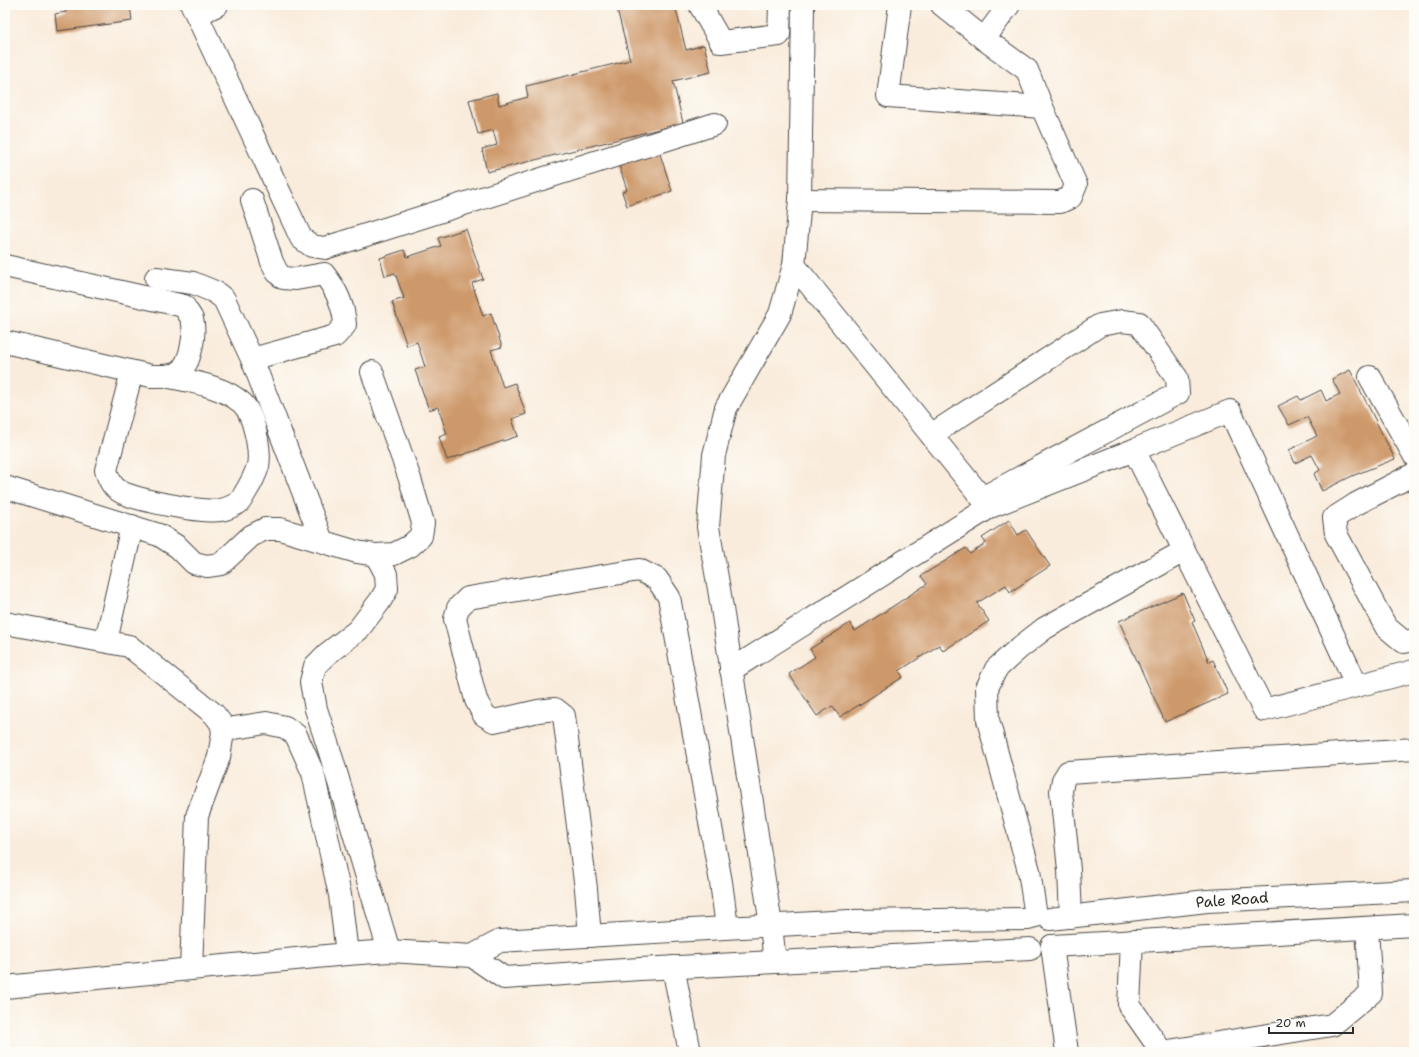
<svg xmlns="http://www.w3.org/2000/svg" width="1419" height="1057" font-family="'Shantell Sans',sans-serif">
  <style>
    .building { fill: #ce996b }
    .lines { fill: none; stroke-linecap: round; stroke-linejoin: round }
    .minor-casing { stroke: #4a4846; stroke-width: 24 }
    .tertiary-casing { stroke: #4a4846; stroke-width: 24 }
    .minor { stroke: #fff; stroke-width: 22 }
    .tertiary { stroke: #fff; stroke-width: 22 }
    .labels { text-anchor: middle; stroke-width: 3; stroke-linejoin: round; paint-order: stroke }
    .street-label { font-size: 15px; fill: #2b2b2b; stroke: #fdfcf7 }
  </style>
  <rect width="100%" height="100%" fill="#fdfcf7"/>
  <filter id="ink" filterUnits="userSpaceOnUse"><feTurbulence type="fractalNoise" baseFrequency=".025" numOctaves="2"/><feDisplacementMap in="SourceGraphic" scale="8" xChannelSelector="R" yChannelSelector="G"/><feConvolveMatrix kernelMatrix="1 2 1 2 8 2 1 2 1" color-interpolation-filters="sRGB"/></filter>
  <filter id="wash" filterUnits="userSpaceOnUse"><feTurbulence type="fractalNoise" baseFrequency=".012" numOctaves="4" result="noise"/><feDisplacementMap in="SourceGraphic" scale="16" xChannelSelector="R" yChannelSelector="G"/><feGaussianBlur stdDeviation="0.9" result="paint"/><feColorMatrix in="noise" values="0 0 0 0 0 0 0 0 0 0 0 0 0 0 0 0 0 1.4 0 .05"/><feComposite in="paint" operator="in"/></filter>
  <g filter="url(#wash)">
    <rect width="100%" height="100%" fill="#f9ecdc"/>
    <g id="blocks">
      <!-- building -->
      <g class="building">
        <path d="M65,5H130L132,21L57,31L55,14L66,12Z"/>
        <path d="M616,5H675L686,50L704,45L711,72L673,81L683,123L487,172L482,149L497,145L493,130L478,134L469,100L497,93L499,105L528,97L526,86L630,60Z"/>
        <path d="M658,148L672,191L627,206L622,192L627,190L618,162Z"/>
        <path d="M466,229L483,279L472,283L483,316L491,313L502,347L491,350L503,387L515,383L526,414L512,419L518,436L447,460L439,437L447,434L438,407L429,410L415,370L425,367L417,342L407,346L392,302L404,298L395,273L385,276L380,258L404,250L407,257L441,246L438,238Z"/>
        <path d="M1350,370L1395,459L1352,476L1322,491L1314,474L1320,470L1312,455L1295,463L1289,450L1317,436L1307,417L1289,425L1278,406L1298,396L1301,400L1321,390L1326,401L1340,394L1332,379Z"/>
        <path d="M1009,520L1018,535L1026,530L1050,566L1010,592L1006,585L977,603L989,621L943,651L939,645L899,671L903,677L840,717L832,706L817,716L789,674L815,657L810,649L850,623L855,631L927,584L921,576L966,548L970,554L986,543L982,538Z"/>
        <path d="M1183,593L1195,621L1192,622L1209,662L1213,660L1228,694L1165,722L1119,621Z"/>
      </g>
    </g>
  </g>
  <g filter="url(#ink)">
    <use href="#blocks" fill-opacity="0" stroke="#4a4846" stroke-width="1"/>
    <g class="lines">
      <!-- minor casing -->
      <g class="minor-casing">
        <g id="minor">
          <path d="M192,5L301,238L312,246L325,248L715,124"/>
          <path d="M700,5L721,42L779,35L780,5"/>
          <path d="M900,5L888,96L1042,107L1027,70L984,39L942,5"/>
          <path d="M197,15L217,5"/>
          <path d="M984,39L1009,5"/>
          <path d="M252,200L272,262L277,272L283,278L296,279L324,274C336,289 344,305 345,325L335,336L252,359"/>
          <path d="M800,200L1060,202L1071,197L1076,185L1042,107"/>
          <path d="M794,265L982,498L1178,393L1177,378L1139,323L1122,321L1100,325L931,435"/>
          <path d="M5,266L184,306C186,310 190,315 192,319C196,333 191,363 179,372C172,377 159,376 151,376L5,342"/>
          <path d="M156,278L193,283L215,292L224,299L252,359L322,541"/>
          <path d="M132,372L106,470C108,477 111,486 118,490C131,500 204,513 221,510C226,509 233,506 238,503C241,501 243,497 245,493C250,485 255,476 258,466C261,451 254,414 242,403C221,385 191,382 166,376"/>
          <path d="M1370,377L1414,455"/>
          <path d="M1414,474L1356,504L1334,518L1336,534L1386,627L1404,642L1414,640"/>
          <path d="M5,487L159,535L178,547L194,563L207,566L221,564L251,536L265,529H280L357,552L376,555L394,554L410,546L421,536L423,523L410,479L372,372"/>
          <path d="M376,555L386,574L387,589L380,601L358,630L327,654L315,666L311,682L316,709L329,749L389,951"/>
          <path d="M5,623L129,646L214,714L221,723L223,732L219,757L197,816L191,969"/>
          <path d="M106,641L132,526"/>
          <path d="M731,670L990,507L1134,450"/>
          <path d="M1357,686L1230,411L1134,450L1264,710L1414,671"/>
          <path d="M223,732L234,728L266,723L285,727L296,735L313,773L340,895L347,954"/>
          <path d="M1036,916L1029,871L988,720L987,688L996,669L1018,649L1045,628L1184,551"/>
          <path d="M1071,917L1069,870L1061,791L1063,780L1068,772L1414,749"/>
          <path d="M590,936L586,889L564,716L555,709L538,711L494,721L484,715L476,700L455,619L458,608L468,598L639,570L657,579L669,597L721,882L727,927"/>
          <path d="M1132,941L1129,1005L1162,1052L1332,1025L1371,993L1367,928"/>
          <path d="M1052,946L1067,1052"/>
          <path d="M775,962L771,925L719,589L708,527L714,455L726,408L780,314L794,265L800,200L803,5"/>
          <path d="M673,967L690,1052"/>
        </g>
      </g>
      <!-- tertiary casing -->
      <g class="tertiary-casing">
        <g id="tertiary">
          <path d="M1050,919L1207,901L1414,891"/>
          <path d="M1052,946L1414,925"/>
          <path d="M472,956L500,941L849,921L1028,919"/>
          <path d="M5,987L347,954L389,951L472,956L504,978L640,969L1030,949"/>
        </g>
      </g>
      <!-- minor -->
      <use href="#minor" class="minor"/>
      <!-- tertiary -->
      <use href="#tertiary" class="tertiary"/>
    </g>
  </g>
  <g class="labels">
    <!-- street labels -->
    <g class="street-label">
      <text transform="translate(1232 900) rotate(-4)" y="5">Pale Road</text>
    </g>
  </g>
  <!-- margin -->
  <rect width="1419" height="1057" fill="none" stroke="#fdfcf7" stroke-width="20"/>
  <!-- scale -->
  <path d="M1269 1027v6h84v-6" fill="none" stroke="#2b2b2b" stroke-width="2"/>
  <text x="1275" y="1027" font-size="12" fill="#2b2b2b" stroke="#fdfcf7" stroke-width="3" paint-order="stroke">20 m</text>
</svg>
